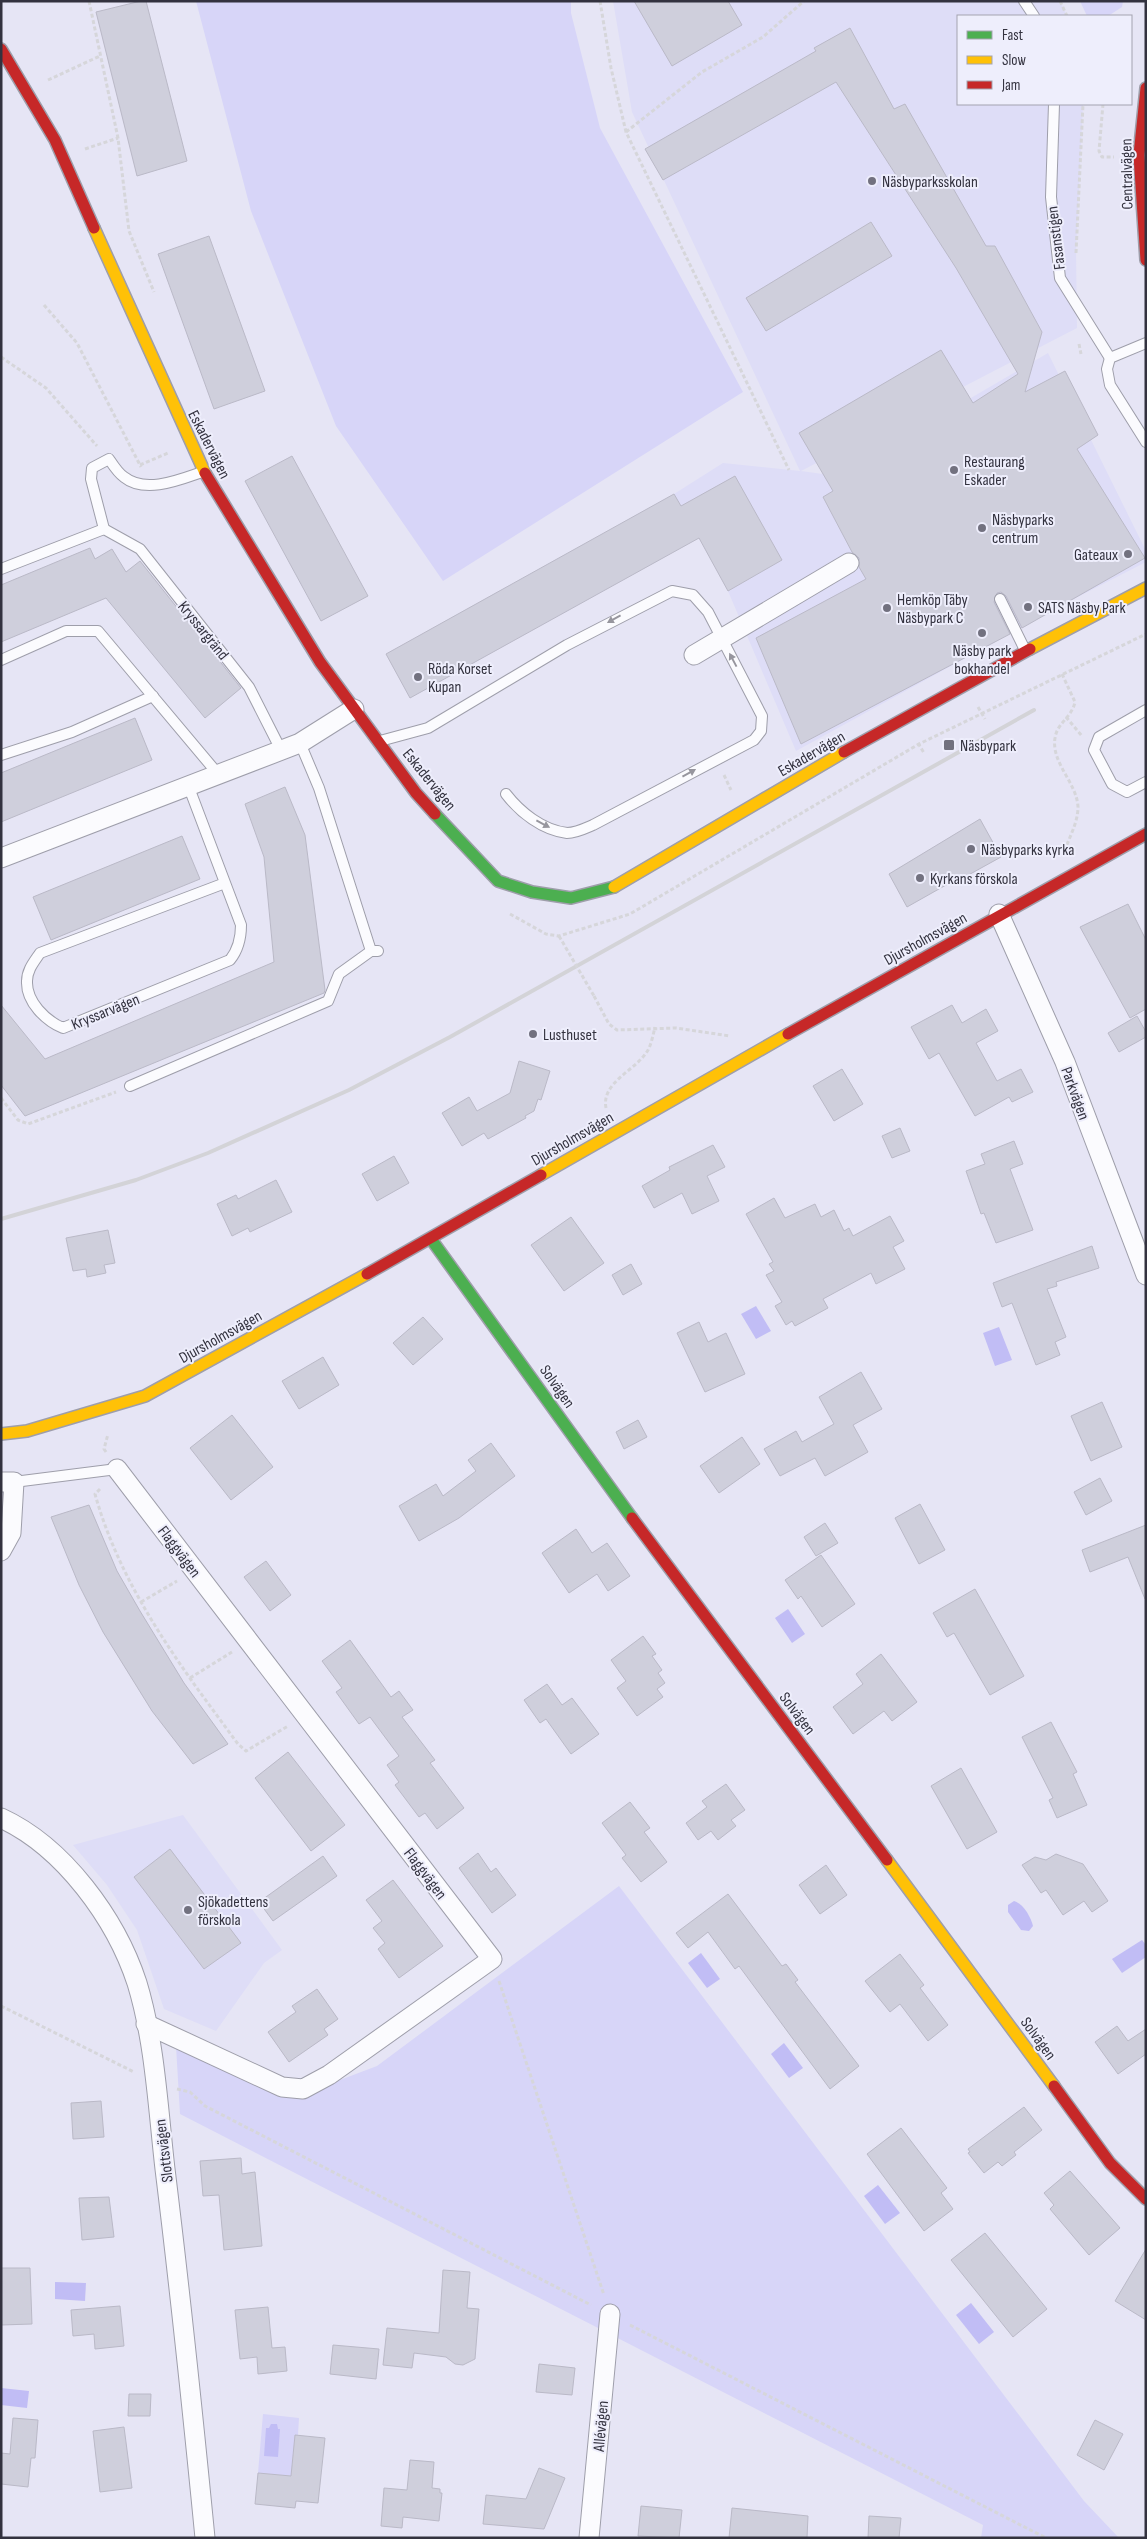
<svg xmlns="http://www.w3.org/2000/svg" width="1147" height="2539" font-family="'Sofia Sans Condensed',sans-serif">
  <style>
    .built { fill: #deddf7 }
    .green { fill: #d7d5f8 }
    .water { fill: #c1bdf5 }
    .building { fill: #cfcfdc; stroke: #bab9c7 }
    .lines { fill: none; stroke-linecap: round; stroke-linejoin: round }
    .lane-casing { stroke: #9e9eaa; stroke-width: 12 }
    .street-casing { stroke: #9e9eaa; stroke-width: 21 }
    .fast-casing { stroke: #9e9eaa; stroke-width: 14 }
    .slow-casing { stroke: #9e9eaa; stroke-width: 14 }
    .jam-casing { stroke: #9e9eaa; stroke-width: 14 }
    .path { stroke: #d6d6da; stroke-width: 3; stroke-dasharray: 4 2.5; stroke-linecap: butt }
    .lane { stroke: #fbfbfe; stroke-width: 10 }
    .street { stroke: #fbfbfe; stroke-width: 19 }
    .fast { stroke: #4caf50; stroke-width: 11 }
    .slow { stroke: #ffc107; stroke-width: 11 }
    .jam { stroke: #c62828; stroke-width: 11 }
    .rail { stroke: #d3d3d7; stroke-width: 4 }
    .path-bridge { stroke: #d6d6da; stroke-width: 3; stroke-dasharray: 4 2.5; stroke-linecap: butt }
    .oneway { fill: #97969e }
    .poi-dot { fill: #72717f; stroke: #eeeefc; stroke-width: 2 }
    .labels { text-anchor: middle; stroke-width: 4; stroke-linejoin: round; paint-order: stroke }
    .street-label { font-size: 16px; fill: #33323f; stroke: #eeeefc }
    .poi-label { font-size: 16px; fill: #33323f; stroke: #eeeefc; text-anchor: start }
  </style>
  <rect width="100%" height="100%" fill="#e6e5f5"/>
  <!-- built -->
  <g class="built">
    <path d="M613,1H1060L1067,16H958V104H1083L1076,250L1077,328L801,471L837,476L1048,353L1146,551V562L1066,603L796,751L728,591L699,538L410,698L386,654L674,494L723,463L800,471L632,112Z"/>
    <path d="M183,1815L282,1950L264,1963L216,2031L164,2009L137,1930L107,1885L73,1845Z"/>
  </g>
  <!-- green -->
  <g class="green">
    <path d="M196,1H571V13L600,128L743,392L443,581L336,426L251,211Z"/>
    <path d="M1080,1H1123L1122,7L1108,16H1087Z"/>
    <path d="M619,1886L1084,2501L1119,2538H981L983,2525L180,2114L176,2046L295,2097L377,2066Z"/>
    <path d="M263,2414L299,2418L298,2435L295,2436L291,2476L258,2473Z"/>
  </g>
  <!-- water -->
  <g class="water">
    <path d="M756,1306L771,1331L756,1339L741,1314Z"/>
    <path d="M999,1327L1012,1360L995,1366L983,1333Z"/>
    <path d="M788,1609L805,1634L792,1643L775,1618Z"/>
    <path d="M1014,1901C1023,1903 1031,1917 1033,1926L1029,1931L1021,1930L1008,1912V1905Z"/>
    <path d="M1142,1940L1146,1945V1957L1122,1973L1112,1959Z"/>
    <path d="M701,1953L720,1979L707,1988L688,1963Z"/>
    <path d="M784,2043L803,2068L789,2078L771,2054Z"/>
    <path d="M878,2185L900,2213L885,2224L864,2196Z"/>
    <path d="M55,2282L86,2283L85,2301L55,2299Z"/>
    <path d="M971,2303L994,2332L979,2344L956,2315Z"/>
    <path d="M1,2388L29,2391L27,2408L1,2405Z"/>
    <path d="M271,2424H277L278,2429H280L278,2457L264,2456L266,2428H269Z"/>
  </g>
  <!-- building -->
  <g class="building">
    <path d="M141,1H146L187,161L137,176L96,12Z"/>
    <path d="M634,1H728L742,25L672,66Z"/>
    <path d="M850,28L894,109L905,104L986,246H995L1042,332L1025,392L1065,371L1098,435L1077,449L1145,558L1022,628L1006,596L1001,592L997,593L994,602L1010,634L801,744L756,638L866,579L859,567V558L852,552L823,497L833,491L799,433L941,350L973,403L1018,374L956,268L836,82L663,180L645,149L816,51L814,48Z"/>
    <path d="M871,222L892,256L766,331L746,298Z"/>
    <path d="M209,236L265,391L214,409L158,254Z"/>
    <path d="M292,456L368,596L321,621L245,481Z"/>
    <path d="M735,476L782,560L728,591L699,538L410,698L386,654L674,494L681,506Z"/>
    <path d="M90,548L95,559L112,549L126,572L140,561L241,688L205,718L106,598L1,642V585Z"/>
    <path d="M135,718L152,760L1,822V773Z"/>
    <path d="M285,787L305,835L325,990L324,993L25,1116L1,1085V1005L45,1059L274,962L264,857L245,804Z"/>
    <path d="M980,819L1001,857L963,878L962,876L907,907L889,874Z"/>
    <path d="M182,836L200,879L51,940L33,897Z"/>
    <path d="M1128,904L1146,940V1009L1130,1018L1080,927Z"/>
    <path d="M952,1005L962,1023L986,1009L998,1031L976,1043L997,1081L1021,1069L1033,1092L1012,1102L1009,1097L975,1116L939,1053L929,1059L911,1027Z"/>
    <path d="M1137,1016L1146,1032V1037L1119,1052L1108,1033Z"/>
    <path d="M519,1061L550,1071L541,1100L538,1099L534,1111L525,1116L526,1118L488,1139L484,1133L462,1146L442,1113L469,1097L477,1111L510,1093Z"/>
    <path d="M842,1069L863,1104L834,1121L813,1086Z"/>
    <path d="M900,1128L910,1151L892,1158L882,1136Z"/>
    <path d="M1014,1141L1023,1164L1010,1169L1033,1230L996,1243L984,1213L981,1214L966,1171L985,1164L981,1154Z"/>
    <path d="M713,1145L725,1167L707,1176L719,1201L692,1214L682,1193L654,1208L642,1186L670,1170L669,1167Z"/>
    <path d="M394,1156L409,1183L377,1201L362,1174Z"/>
    <path d="M276,1180L292,1212L250,1232L248,1228L232,1236L217,1204L236,1195L238,1199Z"/>
    <path d="M774,1198L785,1218L815,1204L821,1217L834,1210L844,1231L849,1228L853,1236L890,1216L904,1241L893,1247L905,1269L876,1284L871,1273L823,1299L828,1308L795,1326L792,1321L786,1325L775,1306L782,1302L766,1275L774,1271L769,1264L773,1262L746,1214Z"/>
    <path d="M571,1217L604,1263L564,1291L531,1245Z"/>
    <path d="M108,1230L115,1263L104,1265L106,1273L87,1277L86,1269L73,1271L66,1238Z"/>
    <path d="M1092,1246L1099,1268L1056,1282L1057,1286L1047,1289L1066,1337L1055,1342L1060,1355L1036,1365L1012,1303L1002,1307L993,1283Z"/>
    <path d="M631,1264L642,1284L623,1295L612,1275Z"/>
    <path d="M423,1317L443,1339L413,1365L393,1343Z"/>
    <path d="M699,1322L708,1342L726,1333L745,1374L705,1392L677,1333Z"/>
    <path d="M323,1357L339,1385L299,1409L282,1381Z"/>
    <path d="M861,1372L882,1409L853,1425L868,1452L825,1476L815,1458L780,1476L764,1449L796,1431L802,1442L834,1424L819,1397Z"/>
    <path d="M1102,1402L1122,1447L1091,1461L1071,1416Z"/>
    <path d="M232,1415L273,1467L231,1500L190,1448Z"/>
    <path d="M638,1420L647,1437L624,1449L616,1432Z"/>
    <path d="M742,1437L760,1464L719,1493L700,1466Z"/>
    <path d="M491,1443L515,1476L459,1518L419,1541L399,1506L436,1484L443,1496L476,1471L468,1460Z"/>
    <path d="M1100,1478L1112,1501L1086,1515L1074,1492Z"/>
    <path d="M920,1504L945,1550L919,1564L895,1518Z"/>
    <path d="M89,1505L117,1571L140,1611L184,1683L228,1744L193,1764L152,1711L103,1632L79,1585L51,1517Z"/>
    <path d="M825,1523L838,1543L816,1556L804,1537Z"/>
    <path d="M1146,1525V1599H1145L1128,1557L1090,1572L1082,1550Z"/>
    <path d="M576,1529L592,1553L607,1543L630,1576L608,1591L597,1574L569,1593L542,1553Z"/>
    <path d="M821,1555L855,1604L822,1627L801,1596L798,1599L785,1580Z"/>
    <path d="M266,1561L291,1595L270,1611L244,1577Z"/>
    <path d="M975,1589L1024,1676L990,1695L954,1633L947,1637L933,1613Z"/>
    <path d="M643,1636L656,1654L652,1656L662,1670L658,1673L665,1683L657,1689L663,1697L637,1716L617,1688L626,1681L611,1660Z"/>
    <path d="M350,1640L391,1697L399,1691L413,1710L402,1717L435,1760L430,1763L464,1808L437,1829L425,1813L419,1817L395,1785L399,1782L387,1765L399,1756L370,1717L359,1724L336,1692L342,1688L322,1661Z"/>
    <path d="M881,1654L917,1702L892,1721L884,1711L853,1734L833,1707L863,1684L856,1674Z"/>
    <path d="M547,1684L562,1705L572,1698L599,1734L571,1754L546,1719L540,1723L524,1700Z"/>
    <path d="M1051,1722L1077,1772L1073,1774L1087,1805L1057,1818L1049,1800L1053,1798L1022,1737Z"/>
    <path d="M288,1752L345,1825L311,1851L255,1778Z"/>
    <path d="M961,1768L997,1832L967,1849L931,1786Z"/>
    <path d="M726,1784L745,1810L731,1820L736,1826L718,1840L711,1831L698,1840L686,1823L707,1807L702,1801Z"/>
    <path d="M630,1802L650,1828L644,1832L667,1862L641,1882L622,1858L626,1855L602,1823Z"/>
    <path d="M170,1849L241,1943L204,1969L134,1877Z"/>
    <path d="M478,1853L491,1872L496,1868L516,1895L492,1913L459,1868Z"/>
    <path d="M1056,1854L1083,1864L1108,1901L1092,1912L1084,1901L1063,1915L1046,1890L1041,1893L1022,1865L1035,1857L1046,1860Z"/>
    <path d="M323,1856L337,1876L273,1921L259,1902Z"/>
    <path d="M826,1865L847,1895L820,1914L799,1885Z"/>
    <path d="M393,1880L443,1946L399,1978L378,1949L385,1943L373,1928L382,1921L366,1900Z"/>
    <path d="M728,1894L782,1966L786,1964L798,1980L795,1982L859,2066L830,2089L739,1966L735,1969L708,1932L688,1948L676,1933Z"/>
    <path d="M900,1954L924,1985L920,1988L948,2025L928,2041L900,2004L890,2012L865,1981Z"/>
    <path d="M317,1989L338,2019L324,2029L328,2035L289,2062L268,2032L296,2012L292,2006Z"/>
    <path d="M1117,2026L1128,2041L1146,2029V2054L1118,2074L1095,2042Z"/>
    <path d="M101,2101L104,2137L73,2139L71,2103Z"/>
    <path d="M1024,2107L1042,2130L1014,2152L1016,2155L1002,2166L998,2162L984,2173L968,2153L970,2152L968,2149Z"/>
    <path d="M901,2128L947,2188L941,2193L953,2209L924,2231L867,2154Z"/>
    <path d="M241,2158L242,2174L255,2172L262,2246L224,2250L219,2195L203,2196L200,2161Z"/>
    <path d="M1070,2171L1120,2228L1089,2255L1050,2209L1054,2205L1044,2193Z"/>
    <path d="M109,2197L114,2237L82,2240L79,2198Z"/>
    <path d="M985,2233L1047,2309L1013,2337L951,2260Z"/>
    <path d="M1146,2249V2320L1115,2301Z"/>
    <path d="M1,2268H30L32,2324L1,2325Z"/>
    <path d="M443,2270L470,2272L467,2308L479,2309L475,2359L463,2365L455,2364L446,2357L414,2353L412,2368L383,2365L387,2328L439,2333Z"/>
    <path d="M120,2306L124,2346L95,2349L94,2334L73,2336L71,2310Z"/>
    <path d="M268,2307L272,2348L285,2347L287,2371L258,2374L257,2357L240,2359L235,2310Z"/>
    <path d="M333,2345L379,2349L376,2379L330,2374Z"/>
    <path d="M539,2364L575,2368L572,2395L536,2392Z"/>
    <path d="M129,2394H151L150,2416H128Z"/>
    <path d="M13,2418L38,2420L35,2458H31L28,2487L1,2484V2453L10,2454Z"/>
    <path d="M1095,2420L1123,2434L1104,2470L1077,2455Z"/>
    <path d="M124,2427L132,2488L100,2492L93,2431Z"/>
    <path d="M295,2435L325,2438L318,2503L296,2501L295,2508L255,2504L258,2473L291,2476Z"/>
    <path d="M410,2460L434,2462L432,2488L440,2489V2493H442L439,2521L403,2517L402,2528L381,2526L384,2488L407,2490Z"/>
    <path d="M539,2468L565,2478L544,2529L483,2524L486,2495L526,2499Z"/>
    <path d="M641,2506L682,2510L679,2538L638,2536Z"/>
    <path d="M732,2508L808,2516L807,2538H729Z"/>
    <path d="M869,2516L901,2518L899,2538H868Z"/>
  </g>
  <g class="lines">
    <!-- lane casing -->
    <g class="lane-casing">
      <g id="lane">
        <path d="M1024,1L1034,16"/>
        <path d="M1054,104L1051,197L1060,278L1110,358"/>
        <path d="M1146,343L1110,358L1107,369L1110,385L1146,442"/>
        <path d="M104,529L91,479L92,468L109,459C113,465 118,473 124,477C145,494 179,480 202,472"/>
        <path d="M1,569L104,529L140,549L249,687L281,750"/>
        <path d="M1000,599L1025,650"/>
        <path d="M1,660L66,631H98L218,774"/>
        <path d="M1146,710L1099,737L1094,750L1112,784L1127,792L1146,782"/>
        <path d="M380,741L428,728L567,645L672,591L693,595L708,612L762,716L761,731L754,740L593,825C586,828 576,833 567,833C542,830 520,812 506,794"/>
        <path d="M300,743L319,788L371,951"/>
        <path d="M1,755L72,732L153,696"/>
        <path d="M188,785L241,925C241,937 238,950 230,960L63,1028C46,1021 26,1002 27,981C27,970 34,962 40,953L225,883"/>
        <path d="M130,1086L328,1001L339,974L371,951H378"/>
        <path d="M14,1482L117,1469"/>
      </g>
    </g>
    <!-- street casing -->
    <g class="street-casing">
      <g id="street">
        <path d="M694,655L849,563"/>
        <path d="M1,858L300,743L354,709"/>
        <path d="M999,914L1065,1062L1146,1275"/>
        <path d="M117,1469L492,1959L329,2075L303,2089L282,2087L146,2024"/>
        <path d="M1,1482H14L11,1533L1,1551"/>
        <path d="M1,1818C64,1847 116,1919 137,1983C155,2042 158,2108 165,2169C180,2291 193,2415 205,2538"/>
        <path d="M589,2538L610,2314"/>
      </g>
    </g>
    <!-- fast casing -->
    <g class="fast-casing">
      <g id="fast">
        <path d="M435,814L498,881L532,892L571,898L614,887"/>
        <path d="M431,1239L632,1518"/>
      </g>
    </g>
    <!-- slow casing -->
    <g class="slow-casing">
      <g id="slow">
        <path d="M94,228L205,473"/>
        <path d="M1030,649L1146,588"/>
        <path d="M614,887L844,752"/>
        <path d="M541,1175L788,1034"/>
        <path d="M1,1434L27,1431L145,1396L367,1274"/>
        <path d="M887,1860L1054,2086"/>
      </g>
    </g>
    <!-- jam casing -->
    <g class="jam-casing">
      <g id="jam">
        <path d="M1,49L55,140L94,228"/>
        <path d="M1146,88L1139,155L1146,260"/>
        <path d="M205,473L320,662L416,793L435,814"/>
        <path d="M844,752L1030,649"/>
        <path d="M788,1034L1146,834"/>
        <path d="M367,1274L541,1175"/>
        <path d="M632,1518L887,1860"/>
        <path d="M1054,2086L1110,2163L1146,2199"/>
      </g>
    </g>
    <!-- path -->
    <g class="path">
      <path d="M89,1L118,138L129,231L154,292"/>
      <path d="M600,1L611,68L626,132L789,470"/>
      <path d="M1060,1L1067,16"/>
      <path d="M48,80L100,56"/>
      <path d="M1103,104L1099,151L1102,157H1114"/>
      <path d="M626,132L702,72L763,37L804,1"/>
      <path d="M85,149L118,138"/>
      <path d="M1076,253L1083,104"/>
      <path d="M44,305L77,343L141,467"/>
      <path d="M1079,344L1081,354"/>
      <path d="M1,357L46,388L97,446"/>
      <path d="M140,465L168,453"/>
      <path d="M1062,674L1075,702C1072,717 1057,723 1055,738C1051,763 1077,783 1078,807C1078,821 1071,834 1066,847"/>
      <path d="M978,707L985,719"/>
      <path d="M1066,717L1082,736"/>
      <path d="M918,743L924,753"/>
      <path d="M724,775L731,790"/>
      <path d="M510,914L546,934L559,936L630,914L919,744L1146,634"/>
      <path d="M594,996L609,1024L617,1030L676,1028L730,1036"/>
      <path d="M1,1098L18,1120L28,1124L116,1092"/>
      <path d="M606,1108C601,1083 634,1071 646,1053C651,1047 653,1035 655,1027"/>
      <path d="M106,1452L104,1449L108,1434"/>
      <path d="M100,1489L95,1494C121,1588 181,1667 238,1744L246,1751L288,1726"/>
      <path d="M141,1602L177,1581"/>
      <path d="M190,1678L232,1652"/>
      <path d="M499,1981L604,2295"/>
      <path d="M1,2006L134,2072"/>
      <path d="M177,2089L190,2092L205,2106L591,2305"/>
      <path d="M630,2325L1046,2538"/>
    </g>
    <!-- lane -->
    <use href="#lane" class="lane"/>
    <!-- street -->
    <use href="#street" class="street"/>
    <!-- fast -->
    <use href="#fast" class="fast"/>
    <!-- slow -->
    <use href="#slow" class="slow"/>
    <!-- jam -->
    <use href="#jam" class="jam"/>
    <!-- rail -->
    <path class="rail" d="M1,1219L136,1180L208,1153L349,1090L450,1037L1034,710"/>
    <!-- path-bridge -->
    <path class="path-bridge" d="M559,936L594,996"/>
  </g>
  <!-- one-way arrows -->
  <defs><path id="oneway-solid" d="M-6-.8H1V-3.2L6.5 0L1 3.2V.8H-6Z" transform="scale(1.25)"/></defs>
  <g class="oneway">
    <use href="#oneway-solid" transform="translate(614 619) rotate(151)"/>
    <use href="#oneway-solid" transform="translate(733 660) rotate(-118)"/>
    <use href="#oneway-solid" transform="translate(689 773) rotate(-29)"/>
    <use href="#oneway-solid" transform="translate(543 824) rotate(28)"/>
  </g>
  <!-- markers -->
  <g class="poi-dot">
    <circle cx="872" cy="181" r="5"/>
    <circle cx="954" cy="470" r="5"/>
    <circle cx="982" cy="528" r="5"/>
    <circle cx="1128" cy="554" r="5"/>
    <circle cx="1028" cy="607" r="5"/>
    <circle cx="887" cy="608" r="5"/>
    <circle cx="982" cy="633" r="5"/>
    <circle cx="418" cy="677" r="5"/>
    <rect x="943" y="739" width="12" height="12" rx="2.5"/>
    <circle cx="971" cy="849" r="5"/>
    <circle cx="920" cy="878" r="5"/>
    <circle cx="533" cy="1034" r="5"/>
    <circle cx="188" cy="1910" r="5"/>
  </g>
  <g class="labels">
    <!-- street labels -->
    <g class="street-label">
      <text transform="translate(1126 174) rotate(-91)" y="6">Centralvägen</text>
      <text transform="translate(1055 238) rotate(-97)" y="6">Fasanstigen</text>
      <text transform="translate(210 444) rotate(63)" y="6">Eskadervägen</text>
      <text transform="translate(204 630) rotate(51)" y="6">Kryssargränd</text>
      <text transform="translate(811 753) rotate(-30)" y="6">Eskadervägen</text>
      <text transform="translate(430 779) rotate(51)" y="6">Eskadervägen</text>
      <text transform="translate(925 938) rotate(-29)" y="6">Djursholmsvägen</text>
      <text transform="translate(105 1011) rotate(-22)" y="6">Kryssarvägen</text>
      <text transform="translate(1076 1093) rotate(70)" y="6">Parkvägen</text>
      <text transform="translate(572 1138) rotate(-30)" y="6">Djursholmsvägen</text>
      <text transform="translate(220 1336) rotate(-29)" y="6">Djursholmsvägen</text>
      <text transform="translate(558 1386) rotate(55)" y="6">Solvägen</text>
      <text transform="translate(180 1551) rotate(53)" y="6">Flaggvägen</text>
      <text transform="translate(798 1713) rotate(53)" y="6">Solvägen</text>
      <text transform="translate(426 1873) rotate(53)" y="6">Flaggvägen</text>
      <text transform="translate(1039 2038) rotate(54)" y="6">Solvägen</text>
      <text transform="translate(163 2151) rotate(-97)" y="6">Slottsvägen</text>
      <text transform="translate(600 2426) rotate(-85)" y="6">Allévägen</text>
    </g>
    <!-- poi labels -->
    <g class="poi-label">
      <text x="882" y="187">Näsbyparksskolan</text>
      <text x="964" y="467">Restaurang<tspan x="964" dy="18">Eskader</tspan></text>
      <text x="992" y="525">Näsbyparks<tspan x="992" dy="18">centrum</tspan></text>
      <text x="1118" y="560" text-anchor="end">Gateaux</text>
      <text x="897" y="605">Hemköp Täby<tspan x="897" dy="18">Näsbypark C</tspan></text>
      <text x="1038" y="613">SATS Näsby Park</text>
      <text x="982" y="656" text-anchor="middle">Näsby park<tspan x="982" dy="18">bokhandel</tspan></text>
      <text x="428" y="674">Röda Korset<tspan x="428" dy="18">Kupan</tspan></text>
      <text x="960" y="751">Näsbypark</text>
      <text x="981" y="855">Näsbyparks kyrka</text>
      <text x="930" y="884">Kyrkans förskola</text>
      <text x="543" y="1040">Lusthuset</text>
      <text x="198" y="1907">Sjökadettens<tspan x="198" dy="18">förskola</tspan></text>
    </g>
  </g>
  <!-- border -->
  <rect width="1147" height="2539" fill="none" stroke="#33323f" stroke-width="5"/>
  <!-- legend -->
  <rect x="957" y="15" width="175" height="90" fill="#eeeefc" stroke="#a3a3b0"/>
  <rect x="967" y="31" width="25" height="8" fill="#4caf50" stroke="#a3a3b0"/>
  <text x="1002" y="40" font-size="15" fill="#33323f">Fast</text>
  <rect x="967" y="56" width="25" height="8" fill="#ffc107" stroke="#a3a3b0"/>
  <text x="1002" y="65" font-size="15" fill="#33323f">Slow</text>
  <rect x="967" y="81" width="25" height="8" fill="#c62828" stroke="#a3a3b0"/>
  <text x="1002" y="90" font-size="15" fill="#33323f">Jam</text>
</svg>
